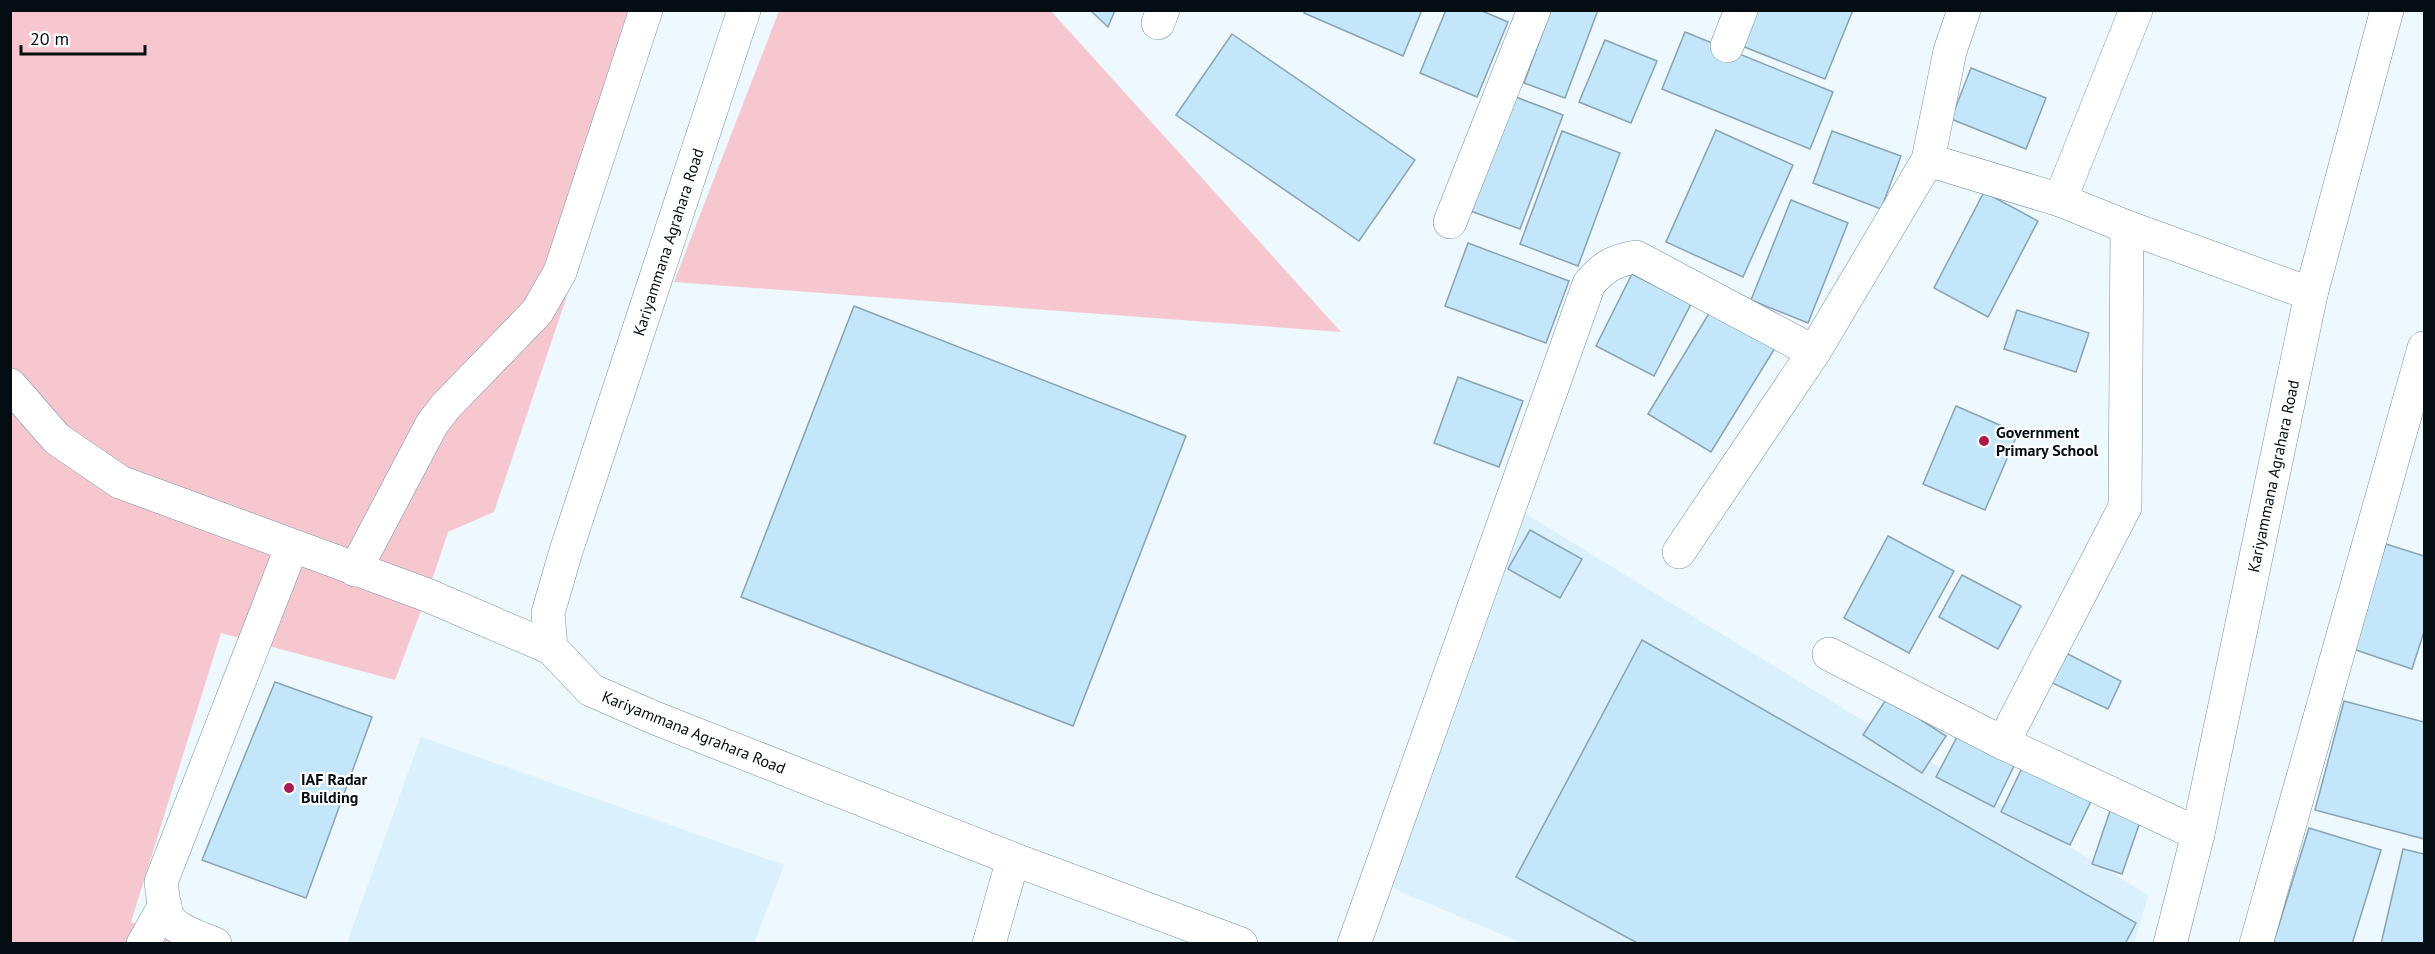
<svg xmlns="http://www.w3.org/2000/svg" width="2435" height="954" font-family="'PT Sans',sans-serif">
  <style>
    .built { fill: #daf0fc }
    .green { fill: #f7c7cf }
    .building { fill: #c3e6fa; stroke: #89a3b2; stroke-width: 1.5 }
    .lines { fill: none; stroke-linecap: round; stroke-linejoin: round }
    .minor-casing { stroke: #77919f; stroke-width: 34 }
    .minor { stroke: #fff; stroke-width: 33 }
    .poi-dot { fill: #ab194d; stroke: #fff; stroke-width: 2 }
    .labels { text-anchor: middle; stroke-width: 4.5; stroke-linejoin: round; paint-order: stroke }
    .street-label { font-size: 16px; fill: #040d12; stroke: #fff }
    .poi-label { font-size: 16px; font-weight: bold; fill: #040d12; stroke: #fff; text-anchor: start }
  </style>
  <rect width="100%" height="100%" fill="#edf8ff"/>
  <!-- built -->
  <g class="built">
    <path d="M1524,513L2148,895L2134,943L1524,944L1388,886Z"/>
    <path d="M421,737L784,865L754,943H347Z"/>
  </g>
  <!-- green -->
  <g class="green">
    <path d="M10,11H663L494,512L448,532L427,595L395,680L221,633L131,922L186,943H11Z"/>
    <path d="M779,11H1051L1341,332L674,282Z"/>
  </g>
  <!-- building -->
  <g class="building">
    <path d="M1090,10H1115L1108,27Z"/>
    <path d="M1305,10H1422L1403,56L1304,13Z"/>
    <path d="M1446,10H1480L1508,22L1477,97L1420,73Z"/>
    <path d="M1551,10H1598L1565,98L1524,83Z"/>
    <path d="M1751,10H1853L1825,79L1737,44Z"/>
    <path d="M1685,32L1833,92L1810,149L1662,89Z"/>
    <path d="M1232,34L1415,160L1359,241L1176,115Z"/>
    <path d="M1605,40L1657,61L1631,123L1579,102Z"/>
    <path d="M1971,68L2046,98L2026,149L1951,119Z"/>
    <path d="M1508,94L1563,115L1520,229L1465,209Z"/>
    <path d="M1716,130L1793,165L1743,277L1666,242Z"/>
    <path d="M1562,131L1620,153L1578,266L1520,244Z"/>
    <path d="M1832,131L1901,156L1881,209L1813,183Z"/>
    <path d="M1984,192L2038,221L1988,317L1934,288Z"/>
    <path d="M1791,200L1848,223L1808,323L1751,300Z"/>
    <path d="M1468,243L1569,281L1546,343L1445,306Z"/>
    <path d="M1632,274L1691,304L1654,376L1596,346Z"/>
    <path d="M854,306L1186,436L1073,726L741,597Z"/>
    <path d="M1711,310L1775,348L1711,452L1648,414Z"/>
    <path d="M2017,310L2089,333L2076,372L2004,349Z"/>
    <path d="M1458,377L1523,401L1499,467L1434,443Z"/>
    <path d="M1956,406L2018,433L1985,510L1923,484Z"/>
    <path d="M1530,530L1582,559L1560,598L1508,569Z"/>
    <path d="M1888,536L1954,571L1909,653L1844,618Z"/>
    <path d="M2386,544L2424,556V632L2412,669L2350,648Z"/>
    <path d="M1962,575L2021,606L1998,649L1939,617Z"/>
    <path d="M1642,640L2136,923L2125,944H1639L1516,877Z"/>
    <path d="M2060,650L2121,681L2108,709L2046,680Z"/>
    <path d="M275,682L372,717L306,898L202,860Z"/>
    <path d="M1887,698L1946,736L1922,773L1863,735Z"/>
    <path d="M2344,701L2424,722V839L2315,810Z"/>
    <path d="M1957,737L2014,766L1994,807L1936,777Z"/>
    <path d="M2023,766L2092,799L2070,845L2001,812Z"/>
    <path d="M2111,808L2141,819L2122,874L2092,864Z"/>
    <path d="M2309,828L2381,850L2352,944H2273Z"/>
    <path d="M2403,849L2424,854V944H2381Z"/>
  </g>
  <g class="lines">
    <!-- minor casing -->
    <g class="minor-casing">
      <g id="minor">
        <path d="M744,10L566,551L548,613L551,648L591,690L655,718L1013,859L1241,944"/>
        <path d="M1158,23L1163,10"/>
        <path d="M1727,46L1741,10"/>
        <path d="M1928,160L2060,200L2127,227L2311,294"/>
        <path d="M2060,200L2136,10"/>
        <path d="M1450,222L1534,10"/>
        <path d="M10,385L57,439L120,482L427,595L551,648"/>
        <path d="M1679,552L1814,352L1928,160L1950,51L1964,10"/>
        <path d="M355,570L432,424L445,407L537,312L560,272L646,10"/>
        <path d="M1829,654L2003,743L2198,834"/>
        <path d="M2003,743L2125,507L2127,227"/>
        <path d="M143,944L165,905"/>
        <path d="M215,944C203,939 179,931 171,921C163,912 163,894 161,882L292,546"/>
        <path d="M989,944L1013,859"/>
        <path d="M1354,944L1589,284C1603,267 1615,260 1636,257L1814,352"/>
        <path d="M2170,944L2198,834L2311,294L2387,10"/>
        <path d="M2256,944L2424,348"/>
      </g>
    </g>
    <!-- minor -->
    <use href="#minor" class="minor"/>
  </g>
  <!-- markers -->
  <g class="poi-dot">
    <circle cx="1984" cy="441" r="6"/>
    <circle cx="289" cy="788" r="6"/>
  </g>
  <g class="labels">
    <!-- street labels -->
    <g class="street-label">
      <text transform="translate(668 242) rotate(-72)" y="6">Kariyammana Agrahara Road</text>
      <text transform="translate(2273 476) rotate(-78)" y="6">Kariyammana Agrahara Road</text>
      <text transform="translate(694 732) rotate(22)" y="6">Kariyammana Agrahara Road</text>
    </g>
    <!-- poi labels -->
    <g class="poi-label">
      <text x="1996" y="438">Government<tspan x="1996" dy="18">Primary School</tspan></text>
      <text x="301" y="785">IAF Radar<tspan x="301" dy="18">Building</tspan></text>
    </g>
  </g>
  <!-- border -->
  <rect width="2435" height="954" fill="none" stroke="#040d12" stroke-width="24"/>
  <!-- scale -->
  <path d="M21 45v9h124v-9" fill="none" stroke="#040d12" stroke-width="3"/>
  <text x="30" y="45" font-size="18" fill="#040d12" stroke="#ffffff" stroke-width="4.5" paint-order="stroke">20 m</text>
</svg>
